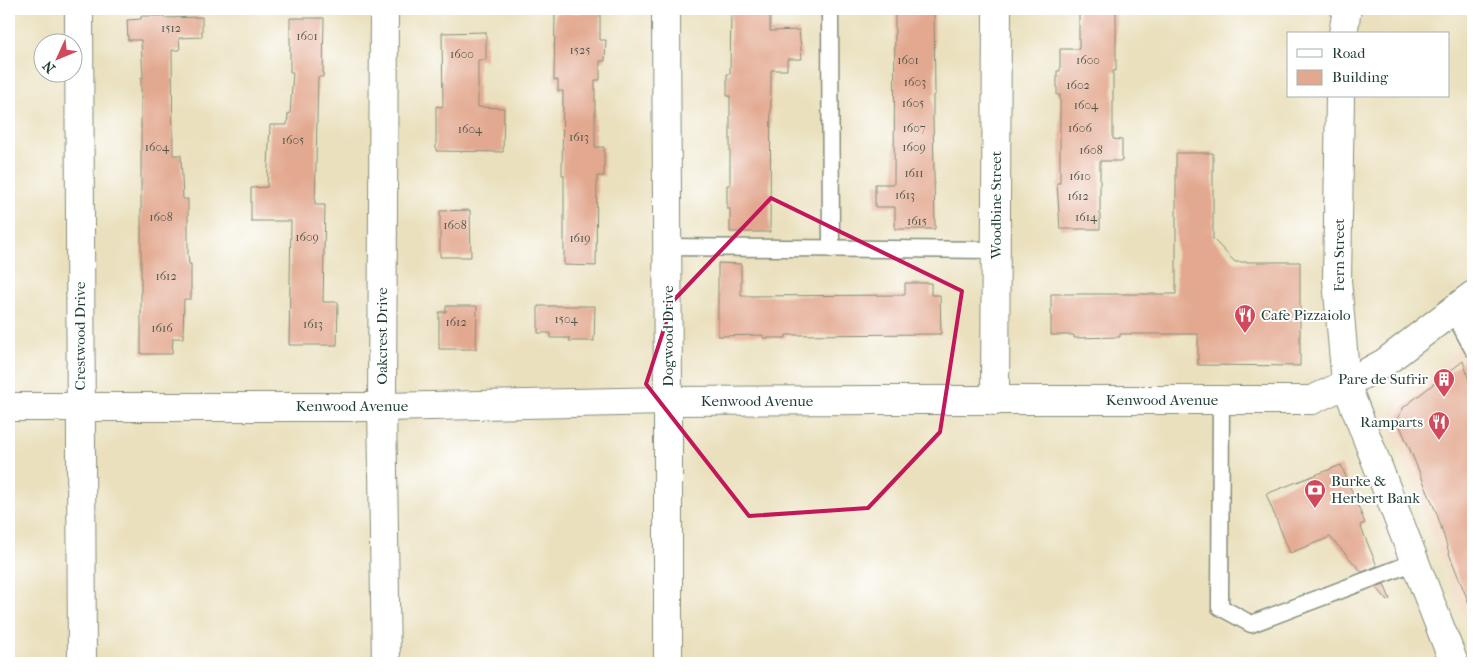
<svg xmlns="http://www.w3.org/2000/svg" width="1482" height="672" font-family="'IM FELL French Canon',serif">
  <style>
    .built { fill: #f0d5bc }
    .building { fill: #e3a990 }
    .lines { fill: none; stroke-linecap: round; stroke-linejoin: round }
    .lane-casing { stroke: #848e78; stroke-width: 19 }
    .street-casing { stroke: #848e78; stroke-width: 30 }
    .lane { stroke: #fff; stroke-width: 16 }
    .street { stroke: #fff; stroke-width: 28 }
    .marked { fill: none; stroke: #c2185b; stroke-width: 4; stroke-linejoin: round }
    .labels { text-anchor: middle; stroke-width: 4; stroke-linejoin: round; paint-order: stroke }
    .number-label { font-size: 12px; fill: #50584b }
    .street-label { font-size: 15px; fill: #1f3d34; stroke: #fff }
    .poi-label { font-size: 15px; fill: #1f3d34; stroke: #fff; text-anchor: start }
  </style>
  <rect width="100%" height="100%" fill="#fff"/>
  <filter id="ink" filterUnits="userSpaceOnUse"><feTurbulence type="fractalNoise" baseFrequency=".02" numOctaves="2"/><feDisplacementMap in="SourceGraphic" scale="10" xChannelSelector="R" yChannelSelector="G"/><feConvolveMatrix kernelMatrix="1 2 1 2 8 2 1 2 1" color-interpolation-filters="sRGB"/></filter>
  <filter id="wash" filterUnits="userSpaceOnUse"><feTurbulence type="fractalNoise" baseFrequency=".0096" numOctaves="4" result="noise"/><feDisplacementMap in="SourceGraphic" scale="20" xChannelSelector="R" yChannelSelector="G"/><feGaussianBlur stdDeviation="1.12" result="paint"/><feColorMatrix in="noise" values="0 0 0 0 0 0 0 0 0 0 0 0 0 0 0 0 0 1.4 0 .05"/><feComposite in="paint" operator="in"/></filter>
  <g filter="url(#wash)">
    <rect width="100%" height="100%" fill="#eae0bd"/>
    <!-- built -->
    <path class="built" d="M1473,338V641L1390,424L1393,406L1401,396Z"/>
    <g id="blocks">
      <!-- building -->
      <g class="building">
        <path d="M731,9H770V31L799,30L802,59H787V70H771L770,232H730V209H727V185H730V96H727V74H730Z"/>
        <path d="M895,9H934L935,95H933V117L935,229H895V207H875V184H894Z"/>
        <path d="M1079,9H1116V71H1113V139L1122,140V161H1100V229H1060L1057,183H1060V95H1057V71H1060V49H1079Z"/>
        <path d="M555,13H600V40H606L605,61H600V80H595V147H604V176H597L596,266L564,265V175H562L563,91H558V80H554Z"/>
        <path d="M141,16H164V18L202,17V37L179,38L180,50H172L173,155H181L183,199H188V254L189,264H191V299H184L183,338H173L172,354H141V78H143L141,40H128L127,20L141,19Z"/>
        <path d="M290,18H324L323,77H318L315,205H325L323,302H338L337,345H289L291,221H251V188L267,187L270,125H287L288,114H290L293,72H290Z"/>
        <path d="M486,32V60H478V107L504,108L503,152L436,151V106L443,107L442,33Z"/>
        <path d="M1176,153H1213V239L1235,262H1300V366L1198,365V334H1120V337L1074,338V335H1051V294H1176Z"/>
        <path d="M470,210L471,257H440V211Z"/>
        <path d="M718,263L741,264V296L905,295V283H931V295H940L941,334L786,335V338H763V335L718,336Z"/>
        <path d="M446,306H477L476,349H439V312H446Z"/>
        <path d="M538,306H595L594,341H569L570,338H551V333H538Z"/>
        <path d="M1463,361L1473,392V611H1472L1450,556L1437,514L1397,419L1404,407Z"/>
        <path d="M1341,465L1365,523L1360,525L1377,566L1362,572L1330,537L1290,553L1266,494Z"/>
        <path d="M1384,584L1390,599L1388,601L1376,587Z"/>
      </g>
    </g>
  </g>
  <g filter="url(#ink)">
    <use href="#blocks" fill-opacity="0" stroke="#848e78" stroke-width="1"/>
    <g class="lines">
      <!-- lane casing -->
      <g class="lane-casing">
        <g id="lane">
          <path d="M830,9L831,249"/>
          <path d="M668,247L996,250"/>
          <path d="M1452,310L1473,349"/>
          <path d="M1221,400L1220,607L1251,624L1415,562"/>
        </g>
      </g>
      <!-- street casing -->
      <g class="street-casing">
        <g id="street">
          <path d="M79,9L82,663"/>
          <path d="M384,9L382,407L386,663"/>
          <path d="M666,9L668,401V663"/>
          <path d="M1343,34L1347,9"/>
          <path d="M1340,96L1337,280L1346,384L1454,663"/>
          <path d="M995,401L997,9"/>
          <path d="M9,407H382L668,401L882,400H1312L1346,384L1384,363L1473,295"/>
        </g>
      </g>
      <!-- lane -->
      <use href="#lane" class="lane"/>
      <!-- street -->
      <use href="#street" class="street"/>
    </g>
  </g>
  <!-- marked area -->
  <path class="marked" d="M771,198L962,291L940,432L868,508L749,516L646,384L673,301Z"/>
  <!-- icons -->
  <defs>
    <g id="restaurant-pin" transform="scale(1.125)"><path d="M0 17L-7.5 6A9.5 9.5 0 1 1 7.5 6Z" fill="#d1495b" stroke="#fff"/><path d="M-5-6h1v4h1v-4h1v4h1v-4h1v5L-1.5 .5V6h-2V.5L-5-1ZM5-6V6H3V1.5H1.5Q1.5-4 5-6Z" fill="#fff"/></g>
    <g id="building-pin" transform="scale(1.125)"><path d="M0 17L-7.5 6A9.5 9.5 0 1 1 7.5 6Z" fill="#d1495b" stroke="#fff"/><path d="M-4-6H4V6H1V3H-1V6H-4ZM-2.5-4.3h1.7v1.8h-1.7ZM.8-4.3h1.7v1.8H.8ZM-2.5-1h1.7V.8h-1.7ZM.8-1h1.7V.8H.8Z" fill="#fff"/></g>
    <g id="bank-pin" transform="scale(1.125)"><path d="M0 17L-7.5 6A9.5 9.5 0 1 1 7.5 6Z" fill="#d1495b" stroke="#fff"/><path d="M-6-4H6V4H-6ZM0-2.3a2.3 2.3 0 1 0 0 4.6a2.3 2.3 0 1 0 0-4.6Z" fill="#fff"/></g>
  </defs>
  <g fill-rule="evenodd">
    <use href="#restaurant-pin" x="1245" y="315"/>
    <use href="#building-pin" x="1444" y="379"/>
    <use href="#restaurant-pin" x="1439" y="422"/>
    <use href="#bank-pin" x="1315" y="490"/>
  </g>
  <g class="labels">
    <!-- number labels -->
    <g class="number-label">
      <text x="171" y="32">1512</text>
      <text x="307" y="40">1601</text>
      <text x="580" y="54">1525</text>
      <text x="462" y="58">1600</text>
      <text x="908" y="64">1601</text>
      <text x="1088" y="64">1600</text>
      <text x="915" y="86">1603</text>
      <text x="1078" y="89">1602</text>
      <text x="913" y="107">1605</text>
      <text x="1086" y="109">1604</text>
      <text x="914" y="132">1607</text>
      <text x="1080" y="132">1606</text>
      <text x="470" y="133">1604</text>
      <text x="579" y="141">1613</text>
      <text x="293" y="144">1605</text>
      <text x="157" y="151">1604</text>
      <text x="914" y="151">1609</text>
      <text x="1091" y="154">1608</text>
      <text x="914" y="177">1611</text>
      <text x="1080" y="180">1610</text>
      <text x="905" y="199">1613</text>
      <text x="1078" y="200">1612</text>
      <text x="161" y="221">1608</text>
      <text x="1086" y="221">1614</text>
      <text x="917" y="225">1615</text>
      <text x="455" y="229">1608</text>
      <text x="307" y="241">1609</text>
      <text x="580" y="242">1619</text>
      <text x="166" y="280">1612</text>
      <text x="566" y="323">1504</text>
      <text x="456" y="326">1612</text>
      <text x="313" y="328">1613</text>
      <text x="162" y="332">1616</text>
    </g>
    <!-- street labels -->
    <g class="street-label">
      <text transform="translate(996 205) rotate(-90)" y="5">Woodbine Street</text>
      <text transform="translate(1339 255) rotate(-90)" y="5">Fern Street</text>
      <text transform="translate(80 336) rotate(-90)" y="5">Crestwood Drive</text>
      <text transform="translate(382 336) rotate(-90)" y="5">Oakcrest Drive</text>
      <text transform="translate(668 336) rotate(-90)" y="5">Dogwood Drive</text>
      <text x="1162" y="405">Kenwood Avenue</text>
      <text x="757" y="406">Kenwood Avenue</text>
      <text x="352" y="411">Kenwood Avenue</text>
    </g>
    <!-- poi labels -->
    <g class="poi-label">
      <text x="1261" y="320">Cafe Pizzaiolo</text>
      <text x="1428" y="384" text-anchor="end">Pare de Sufrir</text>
      <text x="1423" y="427" text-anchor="end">Ramparts</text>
      <text x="1331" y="486">Burke &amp;<tspan x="1331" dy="17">Herbert Bank</tspan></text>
    </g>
  </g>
  <!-- margin -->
  <rect width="1482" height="672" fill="none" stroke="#fff" stroke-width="30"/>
  <!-- legend -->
  <rect x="1287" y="32" width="162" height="65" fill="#ffffff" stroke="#a5b1ae"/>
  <rect x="1297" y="49" width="25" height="8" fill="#ffffff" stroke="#a5b1ae"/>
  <text x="1332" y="58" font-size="15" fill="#1f3d34">Road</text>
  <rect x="1297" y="70" width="25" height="15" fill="#e3a990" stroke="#a5b1ae"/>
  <text x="1332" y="82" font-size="15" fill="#1f3d34">Building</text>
  <!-- north arrow -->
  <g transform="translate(58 58) rotate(226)"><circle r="24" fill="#ffffff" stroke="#a5b1ae"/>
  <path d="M0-4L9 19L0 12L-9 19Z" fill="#d1495b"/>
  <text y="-8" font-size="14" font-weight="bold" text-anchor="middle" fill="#1f3d34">N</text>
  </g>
</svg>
